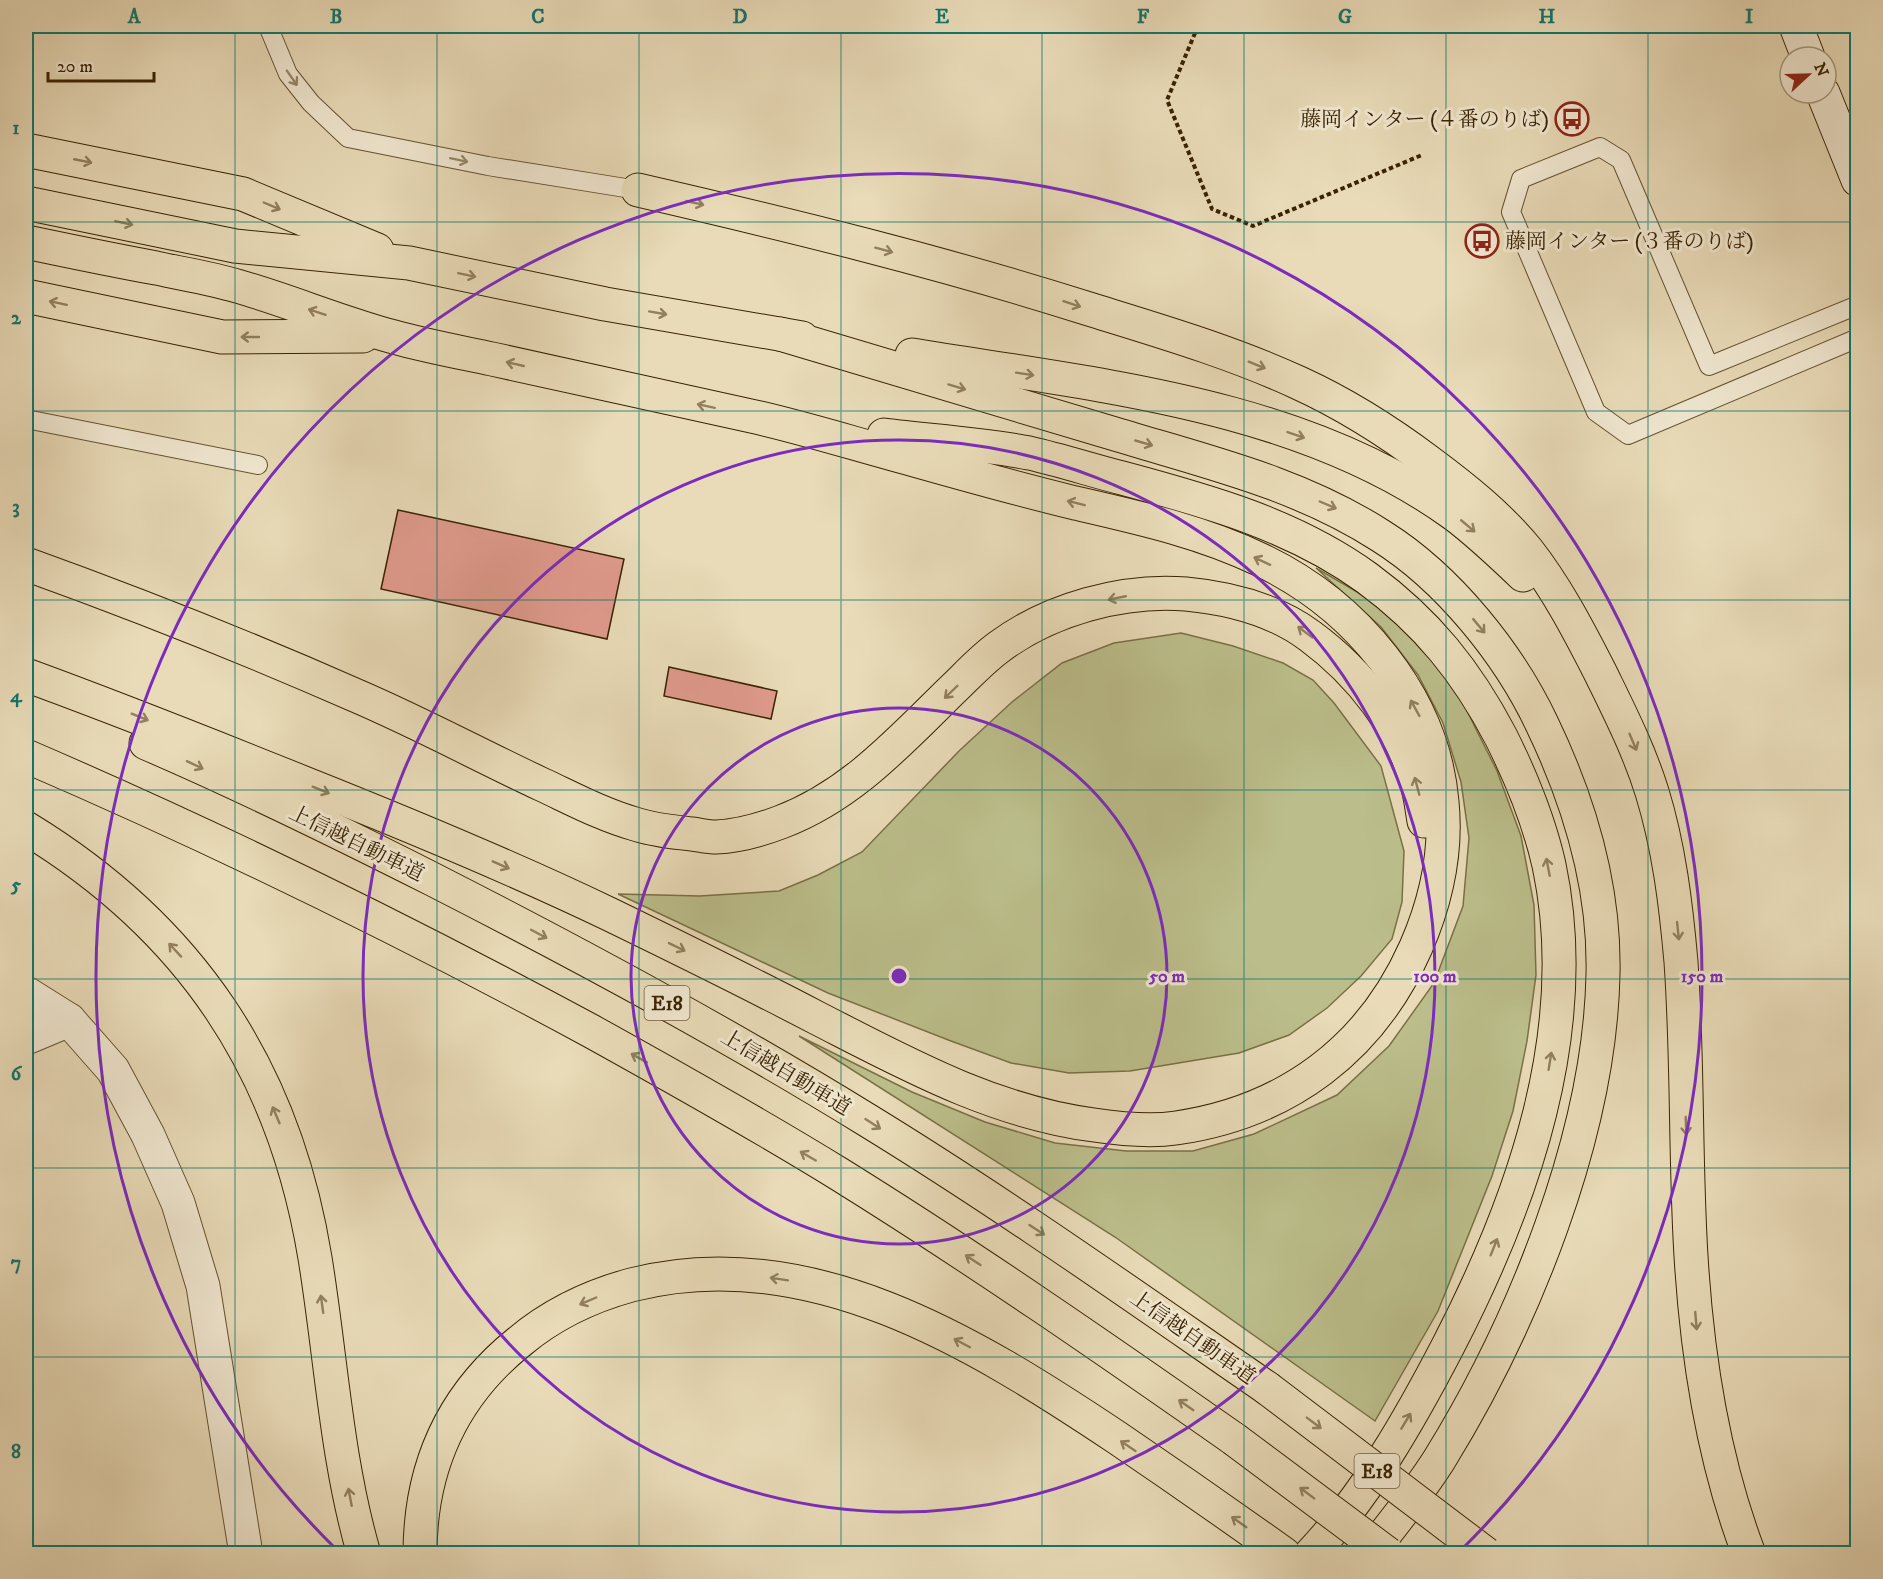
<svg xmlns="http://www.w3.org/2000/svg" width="1883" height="1579" font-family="'IM FELL DW Pica','Noto Serif JP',serif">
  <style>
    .green { fill: #bbbe8b; stroke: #7a7046; stroke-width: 1.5 }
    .building { fill: #e09a8d; stroke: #3a2302; stroke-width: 1.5 }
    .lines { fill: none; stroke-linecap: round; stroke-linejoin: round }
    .lane-casing { stroke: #665130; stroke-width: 20 }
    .street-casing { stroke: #665130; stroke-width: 35 }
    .secondary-casing { stroke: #3a2302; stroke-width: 35 }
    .highway-casing { stroke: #3a2302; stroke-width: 35 }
    .path { stroke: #3a2302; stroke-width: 4; stroke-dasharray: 4.5 3; stroke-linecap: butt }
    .lane { stroke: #f1e8d1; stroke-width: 18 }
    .street { stroke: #f1e8d1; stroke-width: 33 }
    .secondary { stroke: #f1e8d1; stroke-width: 33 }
    .highway { stroke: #e9dbb8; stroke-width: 33 }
    .highway-bridge-casing { stroke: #3a2302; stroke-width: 35; stroke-linecap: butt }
    .highway-bridge { stroke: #e9dbb8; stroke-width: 33 }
    .oneway { stroke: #96866a }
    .oneway2 { stroke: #927f5d }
    .grid { fill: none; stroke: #0f766e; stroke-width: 1.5; stroke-opacity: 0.55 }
    .ring { fill: none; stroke: #7b2cbf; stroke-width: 3 }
    .labels { text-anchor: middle; stroke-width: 6; stroke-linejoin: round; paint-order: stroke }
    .shield { fill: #f1e8d1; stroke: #715e40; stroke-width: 1.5 }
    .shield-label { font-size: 20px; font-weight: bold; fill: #3a2302 }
    .poi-label { font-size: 21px; fill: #3a2302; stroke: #f1e8d1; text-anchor: end }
    .street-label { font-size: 21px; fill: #3a2302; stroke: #f1e8d1 }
    .centre { fill: #7b2cbf; stroke: #f1e8d1; stroke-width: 3 }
    .ring-label { font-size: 18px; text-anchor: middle; font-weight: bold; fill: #7b2cbf; stroke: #f1e8d1; stroke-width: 6; stroke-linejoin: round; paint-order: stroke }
    .neatline { fill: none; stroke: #0f766e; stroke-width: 2 }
    .grid-label { font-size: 20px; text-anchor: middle; font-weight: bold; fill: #0f766e }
  </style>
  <rect width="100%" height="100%" fill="#e9dbb8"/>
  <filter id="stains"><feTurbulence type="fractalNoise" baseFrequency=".00333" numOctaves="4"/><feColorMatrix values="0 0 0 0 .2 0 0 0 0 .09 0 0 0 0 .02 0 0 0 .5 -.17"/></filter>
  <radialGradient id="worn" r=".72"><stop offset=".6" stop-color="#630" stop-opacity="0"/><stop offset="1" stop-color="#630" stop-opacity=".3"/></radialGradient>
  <!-- green -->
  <g class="green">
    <path d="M1316,568L1378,604L1424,647L1464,705L1497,771L1521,836L1534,905L1536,975L1527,1041L1513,1111L1492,1176L1438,1311L1375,1421L1115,1237L799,1036L912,1092L985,1122L1055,1143L1126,1151H1193L1254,1134L1337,1095L1389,1046L1434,983L1463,906L1469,838L1461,782L1443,723L1418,675L1381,627Z"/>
    <path d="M1181,633L1233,646L1283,663L1313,680L1334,703L1381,766L1404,851L1402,902L1392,939L1361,976L1327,1008L1289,1035L1239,1053L1130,1071L1069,1073L1011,1063L951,1041L828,993L618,894L700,896L779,891L818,875L862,852L959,751L1012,702L1062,663L1114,643Z"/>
  </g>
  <!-- building -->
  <g class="building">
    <path d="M398,510L624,559L607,639L381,589Z"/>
    <path d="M669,667L777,691L771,719L664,696Z"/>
  </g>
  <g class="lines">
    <!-- lane casing -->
    <g class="lane-casing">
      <g id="lane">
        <path d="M268,26L288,74L311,103L348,138L488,166L638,190"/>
        <path d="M1858,305L1709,366L1621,160L1600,147L1521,179L1511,212L1596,412L1628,435L1858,338"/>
        <path d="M26,419L258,465"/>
      </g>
    </g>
    <!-- street casing -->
    <g class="street-casing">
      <g id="street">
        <path d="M26,993L69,1020L113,1070L148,1135L178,1203L203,1286L246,1554"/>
        <path d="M26,1038L69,1020"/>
      </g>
    </g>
    <!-- secondary casing -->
    <g class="secondary-casing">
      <g id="secondary">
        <path d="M1796,26L1808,57"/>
        <path d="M1823,93L1858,180"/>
      </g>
    </g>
    <!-- highway casing -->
    <g class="highway-casing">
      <g id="highway">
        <path d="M26,150L243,194L377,250"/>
        <path d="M638,190C790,225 941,262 1089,309C1160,331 1232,352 1299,383C1345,404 1389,432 1429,462C1464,488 1499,516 1527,550C1556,587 1578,629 1600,672C1619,711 1639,750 1652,792C1669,847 1676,905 1681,962C1688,1060 1685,1158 1691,1256C1697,1356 1713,1460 1749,1554"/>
        <path d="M26,203L235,246L409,263L605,304L802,338"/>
        <path d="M26,242C69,251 112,260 156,268C183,274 210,278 237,286C290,301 341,323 394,337C426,346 459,352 492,359C578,378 665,397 751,416C805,428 858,445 911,459C964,474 1018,489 1071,502C1136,517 1201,531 1261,560C1355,605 1433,696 1442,802C1447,852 1436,901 1416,947C1371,1049 1287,1112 1176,1128C1149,1132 1121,1129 1094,1125C993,1112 905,1063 817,1018C748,982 679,948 609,914C509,866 407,824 304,783C212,746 119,709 26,675"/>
        <path d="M26,296L222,337L363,336"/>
        <path d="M780,334C892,368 1004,401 1115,434C1207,462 1299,483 1381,536C1448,578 1509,654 1542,724C1579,801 1605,887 1603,974C1600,1135 1523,1324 1439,1460C1418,1493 1393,1524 1369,1554"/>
        <path d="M912,355C1094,385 1301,403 1455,515C1479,533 1501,554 1523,575"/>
        <path d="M884,435C932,441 982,444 1029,453C1060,460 1091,470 1122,478C1208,501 1294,525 1367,578C1427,622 1467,672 1501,737C1521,777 1539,821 1549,865C1584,1030 1523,1201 1448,1346C1410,1419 1368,1493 1311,1554"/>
        <path d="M26,564C137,604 248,648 357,696C420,723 481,756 543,785C573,799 603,815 635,824C653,830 673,832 692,834C700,835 708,837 716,837C738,836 760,830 781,822C850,796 898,743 950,692C966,677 981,660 999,647C1050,609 1123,589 1186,594C1229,598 1275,610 1310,636C1359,672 1404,728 1418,788C1421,799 1422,810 1424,821"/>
        <path d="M146,743C244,785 339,832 434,880C581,955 726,1033 867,1120C1004,1204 1135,1297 1267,1388"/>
        <path d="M26,756C219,839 406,931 591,1031C674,1077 758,1124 839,1174C974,1258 1104,1348 1234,1439"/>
        <path d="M26,828C190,928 284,1068 315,1258C331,1356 336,1458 364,1554"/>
        <path d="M420,1554C420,1468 452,1396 519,1342C551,1315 591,1296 631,1285C808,1239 975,1343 1116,1437C1172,1475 1228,1514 1284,1554"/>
      </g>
    </g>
    <!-- path -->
    <path class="path" d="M1198,26L1167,100L1212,209L1253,226L1422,155"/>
    <!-- lane -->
    <use href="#lane" class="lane"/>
    <!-- street -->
    <use href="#street" class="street"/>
    <!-- secondary -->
    <use href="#secondary" class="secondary"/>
    <!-- highway -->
    <use href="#highway" class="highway"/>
    <!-- highway-bridge casing -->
    <g class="highway-bridge-casing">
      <g id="highway-bridge">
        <path d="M1267,1388L1486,1554"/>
        <path d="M1234,1439L1388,1554"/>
      </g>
    </g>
    <!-- highway-bridge -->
    <use href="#highway-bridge" class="highway-bridge"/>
  </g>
  <!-- one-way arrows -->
  <defs><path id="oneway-shaft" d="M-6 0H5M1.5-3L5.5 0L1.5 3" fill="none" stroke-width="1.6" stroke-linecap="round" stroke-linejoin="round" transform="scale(1.5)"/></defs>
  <g class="oneway">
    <use href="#oneway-shaft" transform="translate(292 78) rotate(55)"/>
    <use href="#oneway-shaft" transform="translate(459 160) rotate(12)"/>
  </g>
  <g class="oneway2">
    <use href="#oneway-shaft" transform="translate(83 161) rotate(11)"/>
    <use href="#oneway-shaft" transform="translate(695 203) rotate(13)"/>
    <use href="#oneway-shaft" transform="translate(272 206) rotate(23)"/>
    <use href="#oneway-shaft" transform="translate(124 223) rotate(12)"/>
    <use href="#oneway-shaft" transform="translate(884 250) rotate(15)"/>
    <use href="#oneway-shaft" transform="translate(467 275) rotate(12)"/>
    <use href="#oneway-shaft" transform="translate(58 303) rotate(-168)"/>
    <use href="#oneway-shaft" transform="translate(1072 304) rotate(18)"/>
    <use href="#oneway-shaft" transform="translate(317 312) rotate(-162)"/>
    <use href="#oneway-shaft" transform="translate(658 313) rotate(10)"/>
    <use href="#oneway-shaft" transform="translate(250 337) rotate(180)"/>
    <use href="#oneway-shaft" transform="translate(515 364) rotate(-167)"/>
    <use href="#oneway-shaft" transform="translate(1257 365) rotate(22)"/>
    <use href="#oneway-shaft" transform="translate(1025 374) rotate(9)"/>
    <use href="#oneway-shaft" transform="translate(957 387) rotate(17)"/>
    <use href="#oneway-shaft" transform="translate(706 406) rotate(-168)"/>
    <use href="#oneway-shaft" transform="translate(1296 435) rotate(19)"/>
    <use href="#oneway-shaft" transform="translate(1144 443) rotate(16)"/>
    <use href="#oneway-shaft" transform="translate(1076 503) rotate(-166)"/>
    <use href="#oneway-shaft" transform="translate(1328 505) rotate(23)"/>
    <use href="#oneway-shaft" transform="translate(1468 526) rotate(40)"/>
    <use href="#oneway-shaft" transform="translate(1262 561) rotate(-155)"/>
    <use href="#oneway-shaft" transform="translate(1117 598) rotate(169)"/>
    <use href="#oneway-shaft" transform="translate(1479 626) rotate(50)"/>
    <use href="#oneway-shaft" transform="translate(1305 632) rotate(-143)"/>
    <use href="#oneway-shaft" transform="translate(951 692) rotate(136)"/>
    <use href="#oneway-shaft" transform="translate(1415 708) rotate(-119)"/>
    <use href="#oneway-shaft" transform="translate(140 717) rotate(22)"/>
    <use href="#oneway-shaft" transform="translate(1633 742) rotate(67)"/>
    <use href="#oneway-shaft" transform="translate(195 765) rotate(25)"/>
    <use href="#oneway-shaft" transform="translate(1417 786) rotate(-105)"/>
    <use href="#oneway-shaft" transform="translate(321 790) rotate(22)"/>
    <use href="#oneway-shaft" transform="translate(501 865) rotate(24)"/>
    <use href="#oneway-shaft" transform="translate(1548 867) rotate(-101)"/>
    <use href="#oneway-shaft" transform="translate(1678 931) rotate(84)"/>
    <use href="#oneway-shaft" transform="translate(539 934) rotate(28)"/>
    <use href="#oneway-shaft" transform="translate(677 947) rotate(26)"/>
    <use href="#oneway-shaft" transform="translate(175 950) rotate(-133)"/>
    <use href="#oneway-shaft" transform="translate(639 1058) rotate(-151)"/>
    <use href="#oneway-shaft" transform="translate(1550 1061) rotate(-81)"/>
    <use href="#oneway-shaft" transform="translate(276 1115) rotate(-113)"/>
    <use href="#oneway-shaft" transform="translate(873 1124) rotate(33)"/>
    <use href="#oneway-shaft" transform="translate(1686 1126) rotate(88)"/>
    <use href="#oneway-shaft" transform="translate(808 1156) rotate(-150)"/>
    <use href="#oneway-shaft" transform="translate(1037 1230) rotate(33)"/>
    <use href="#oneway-shaft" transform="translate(1494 1247) rotate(-68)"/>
    <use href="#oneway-shaft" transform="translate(973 1260) rotate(-147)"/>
    <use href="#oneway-shaft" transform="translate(779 1279) rotate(-171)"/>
    <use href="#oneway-shaft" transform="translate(588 1301) rotate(157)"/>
    <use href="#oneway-shaft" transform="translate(322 1304) rotate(-98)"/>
    <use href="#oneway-shaft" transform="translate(1696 1321) rotate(85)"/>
    <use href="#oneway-shaft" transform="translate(962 1343) rotate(-152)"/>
    <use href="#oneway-shaft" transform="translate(1186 1405) rotate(-145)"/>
    <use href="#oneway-shaft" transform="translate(1406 1421) rotate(-59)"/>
    <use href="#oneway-shaft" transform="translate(1314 1423) rotate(37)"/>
    <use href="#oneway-shaft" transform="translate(1128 1446) rotate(-146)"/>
    <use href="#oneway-shaft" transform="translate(1307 1493) rotate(-143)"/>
    <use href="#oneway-shaft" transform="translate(350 1497) rotate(-101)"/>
    <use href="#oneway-shaft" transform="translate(1239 1522) rotate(-145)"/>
  </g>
  <!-- grid -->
  <path class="grid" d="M235,26V1554M437,26V1554M639,26V1554M841,26V1554M1042,26V1554M1244,26V1554M1446,26V1554M1648,26V1554M26,222H1858M26,411H1858M26,600H1858M26,790H1858M26,979H1858M26,1168H1858M26,1357H1858"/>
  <!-- distance rings -->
  <g class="ring">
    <circle cx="899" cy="976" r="268"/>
    <circle cx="899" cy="976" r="536"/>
    <path d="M336 1549A803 803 0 1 1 1462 1549"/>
  </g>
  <!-- icons -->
  <defs>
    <g id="bus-ring" transform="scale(1.725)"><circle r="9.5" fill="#f1e8d1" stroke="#8f2418" stroke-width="1.5"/><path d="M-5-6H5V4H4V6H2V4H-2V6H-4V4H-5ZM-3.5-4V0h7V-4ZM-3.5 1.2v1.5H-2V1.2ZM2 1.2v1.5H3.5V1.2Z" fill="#8f2418"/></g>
  </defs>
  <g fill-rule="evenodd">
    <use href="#bus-ring" x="1572" y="119"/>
    <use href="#bus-ring" x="1482" y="241"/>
  </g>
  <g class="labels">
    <!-- shield labels -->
    <g class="shield">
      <rect x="644.5" y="986" width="45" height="34" rx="4.5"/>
      <rect x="1354.5" y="1454" width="45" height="34" rx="4.5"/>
    </g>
    <g class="shield-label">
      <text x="667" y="1010">E18</text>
      <text x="1377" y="1478">E18</text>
    </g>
    <!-- poi labels -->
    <g class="poi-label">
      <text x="1549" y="126">藤岡インター (４番のりば)</text>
      <text x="1505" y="248" text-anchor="start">藤岡インター (３番のりば)</text>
    </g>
    <!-- street labels -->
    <g class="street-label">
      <text transform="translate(357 843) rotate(26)" y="7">上信越自動車道</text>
      <text transform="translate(786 1072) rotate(31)" y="7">上信越自動車道</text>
      <text transform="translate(1193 1337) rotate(35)" y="7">上信越自動車道</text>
    </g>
  </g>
  <circle cx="899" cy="976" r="9" class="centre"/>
  <g class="ring-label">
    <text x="1167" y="982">50 m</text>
    <text x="1435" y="982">100 m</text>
    <text x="1702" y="982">150 m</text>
  </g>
  <!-- margin -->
  <rect width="1883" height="1579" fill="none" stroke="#e9dbb8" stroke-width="66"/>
  <!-- north arrow -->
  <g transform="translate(1808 75) rotate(68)"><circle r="28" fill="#f1e8d1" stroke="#a8997e" stroke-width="1.5"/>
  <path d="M0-4.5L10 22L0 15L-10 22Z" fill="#8f2418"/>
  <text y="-9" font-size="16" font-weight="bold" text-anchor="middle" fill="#3a2302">N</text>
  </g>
  <!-- scale -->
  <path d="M48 72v9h106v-9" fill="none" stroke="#3a2302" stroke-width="3"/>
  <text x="57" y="72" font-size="18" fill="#3a2302" stroke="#f1e8d1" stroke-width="4.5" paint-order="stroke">20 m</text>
  <rect x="33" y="33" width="1817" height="1513" class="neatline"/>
  <g class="grid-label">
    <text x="134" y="23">A</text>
    <text x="336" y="23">B</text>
    <text x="538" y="23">C</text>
    <text x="740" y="23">D</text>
    <text x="942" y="23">E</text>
    <text x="1143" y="23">F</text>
    <text x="1345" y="23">G</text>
    <text x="1547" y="23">H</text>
    <text x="1749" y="23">I</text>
    <text x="16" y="134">1</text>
    <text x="16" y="324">2</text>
    <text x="16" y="513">3</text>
    <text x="16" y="702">4</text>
    <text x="16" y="891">5</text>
    <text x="16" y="1080">6</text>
    <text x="16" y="1269">7</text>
    <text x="16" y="1458">8</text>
  </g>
  <rect width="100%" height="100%" filter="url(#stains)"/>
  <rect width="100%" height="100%" fill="url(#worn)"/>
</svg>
